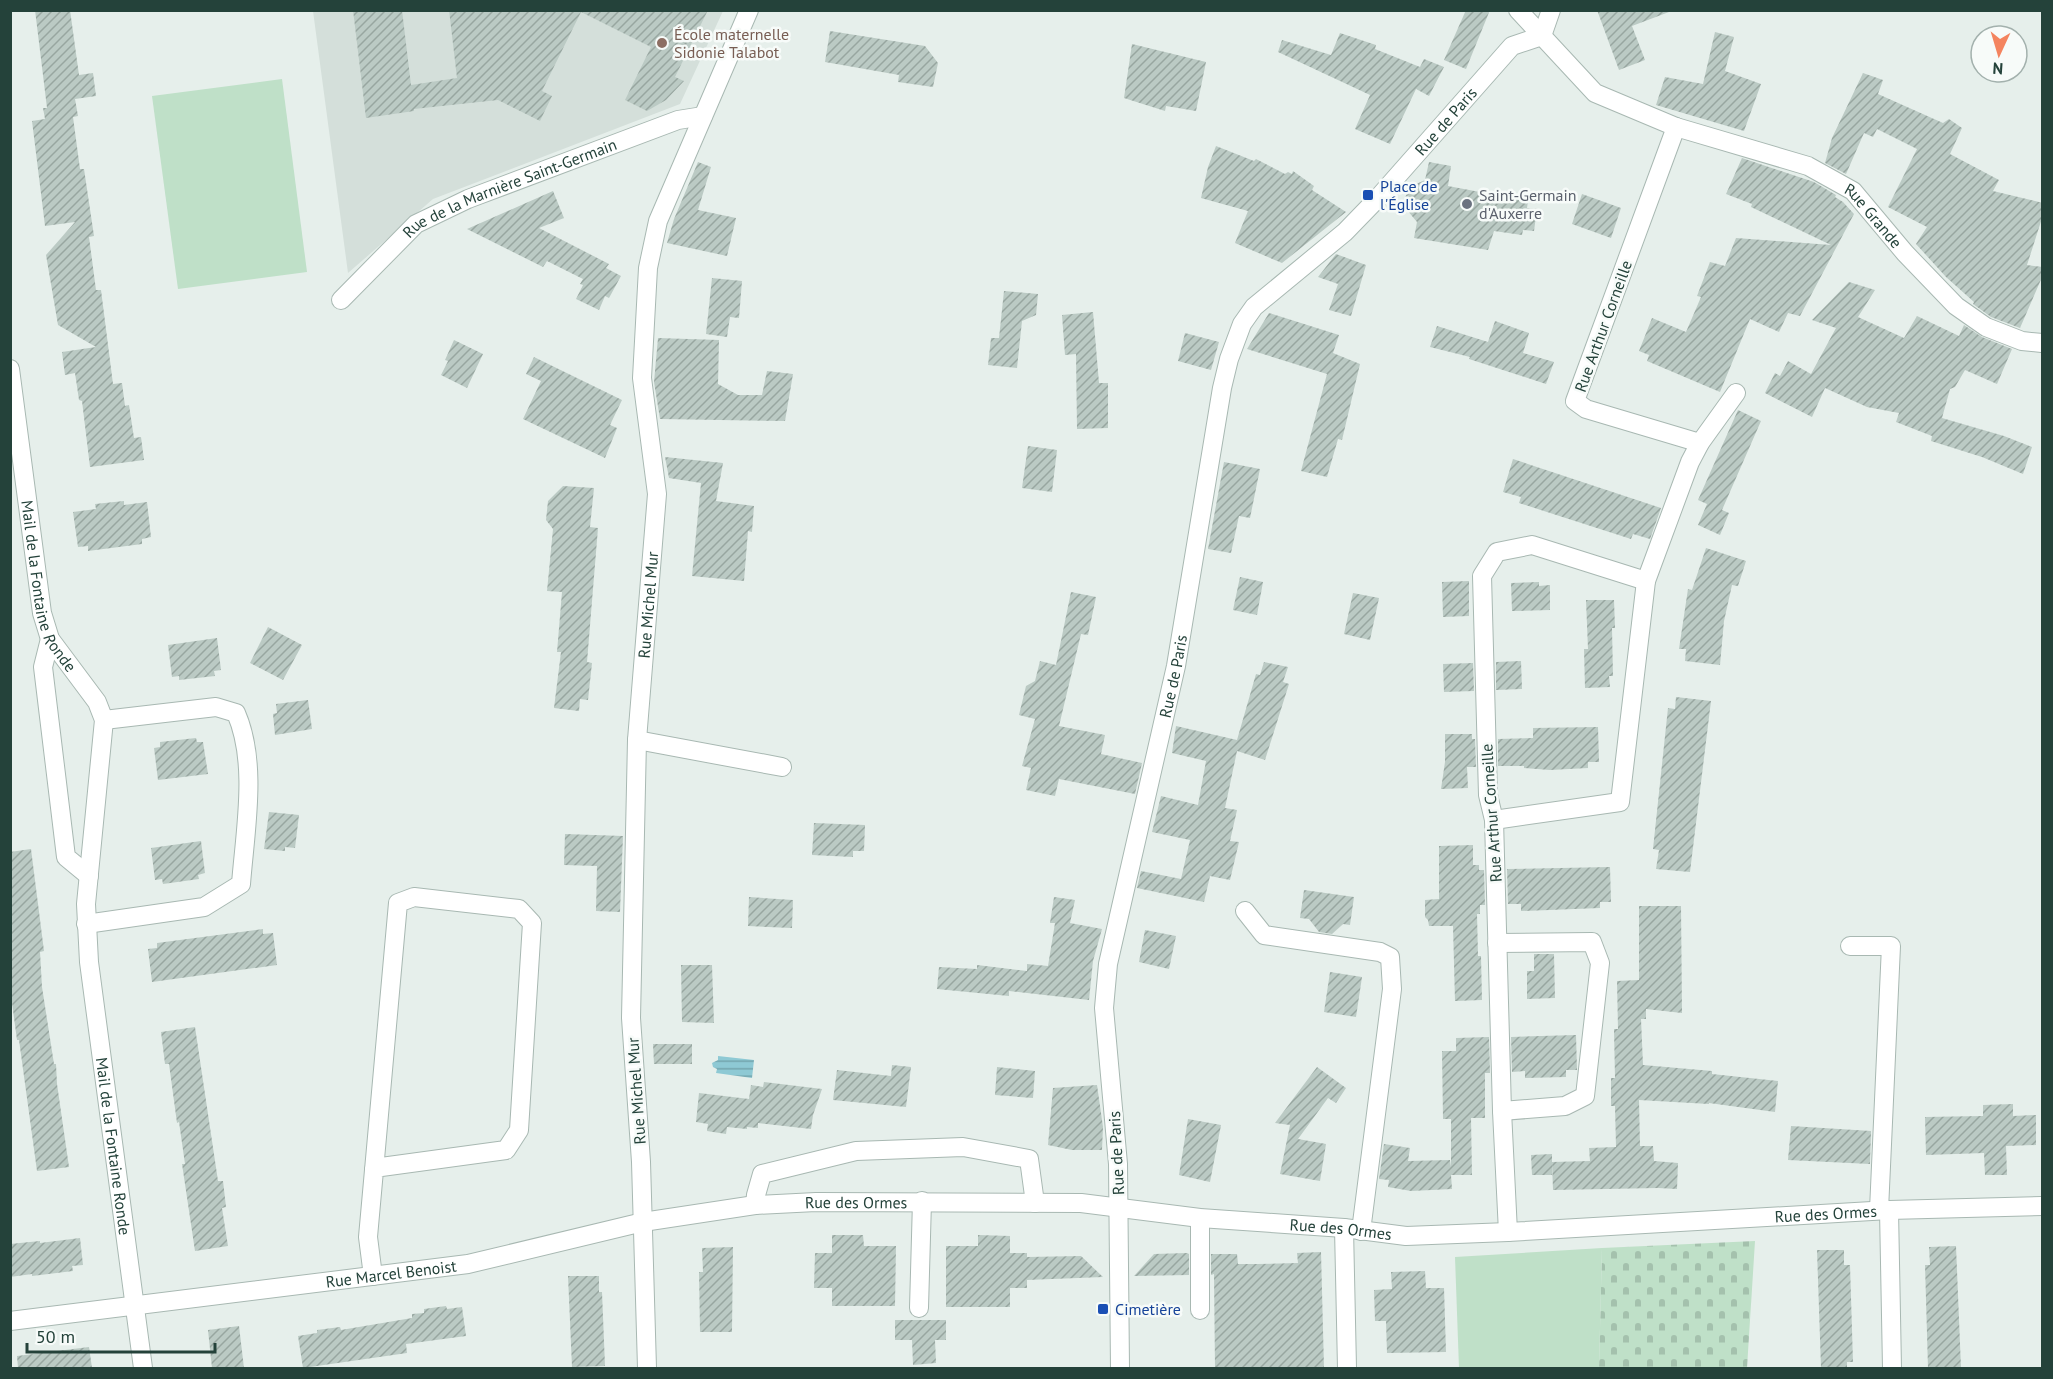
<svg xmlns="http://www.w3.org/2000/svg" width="2053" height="1379" font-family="'PT Sans',sans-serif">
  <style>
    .built { fill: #d4dfda }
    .cemetery { fill: url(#cemetery-stones) }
    .park { fill: #bfe0c8 }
    .water { fill: url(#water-rules) }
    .building { fill: url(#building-hatch) }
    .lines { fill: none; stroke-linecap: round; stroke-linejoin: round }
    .minor-casing { stroke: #a8b8b2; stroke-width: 20 }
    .minor { stroke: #fff; stroke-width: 18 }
    .education-dot { fill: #8d6e63; stroke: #f7fbf9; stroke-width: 2 }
    .transit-dot { fill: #1a4fb4; stroke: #f7fbf9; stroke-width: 2 }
    .worship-dot { fill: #6b7280; stroke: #f7fbf9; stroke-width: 2 }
    .labels { text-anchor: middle; stroke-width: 5; stroke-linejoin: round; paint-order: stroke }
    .education-label { font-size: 16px; fill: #785e54; stroke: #f7fbf9; text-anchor: start }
    .street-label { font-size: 16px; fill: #24423a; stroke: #f7fbf9 }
    .transit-label { font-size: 16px; fill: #164399; stroke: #f7fbf9; text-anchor: start }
    .worship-label { font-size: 16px; fill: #5b616d; stroke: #f7fbf9; text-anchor: start }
  </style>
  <defs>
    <pattern id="cemetery-stones" width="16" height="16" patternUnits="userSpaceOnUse" patternTransform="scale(1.5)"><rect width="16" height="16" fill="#bfe0c8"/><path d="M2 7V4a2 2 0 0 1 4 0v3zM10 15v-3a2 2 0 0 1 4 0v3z" fill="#a4c1ad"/></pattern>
    <pattern id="water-rules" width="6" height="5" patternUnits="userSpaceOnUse" patternTransform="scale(1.5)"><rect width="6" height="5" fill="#8ec9d4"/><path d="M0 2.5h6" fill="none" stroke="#74a5ad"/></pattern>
    <pattern id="building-hatch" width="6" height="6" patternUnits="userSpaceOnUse" patternTransform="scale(1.5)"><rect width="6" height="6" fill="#bbcac4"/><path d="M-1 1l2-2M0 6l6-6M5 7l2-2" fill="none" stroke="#98a6a0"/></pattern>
  </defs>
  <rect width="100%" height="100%" fill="#e6efeb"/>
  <!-- built -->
  <path class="built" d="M313,11H723L680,104L433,199L348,273Z"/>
  <!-- cemetery -->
  <path class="cemetery" d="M1755,1241L1747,1368H1599L1602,1248Z"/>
  <!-- park -->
  <g class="park">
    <path d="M282,79L307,272L178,289L152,96Z"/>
    <path d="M1602,1248L1599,1368H1459L1455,1257Z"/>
  </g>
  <!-- water -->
  <path class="water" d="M718,1056L754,1060L752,1078L716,1073L717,1069L713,1067L712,1063L718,1060Z"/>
  <!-- building -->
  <g class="building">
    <path d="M35,10H70L79,75L93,73L96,96L75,99L78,116L73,117L80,169H84L94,236L89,237L96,290H101L113,384L122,383L125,406L129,405L134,438L141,437L144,460L90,467L82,401L79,400L75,373L65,375L62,352L96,347L58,325L46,255L75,222L45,226L32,121L45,119L43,108H47Z"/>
    <path d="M353,10H402L411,85L457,78L449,10H708L675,77L684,81L666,100L647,111L625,100L651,47L581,12L542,91L552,96L540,121L498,100L414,109V111L366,118Z"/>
    <path d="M1466,10H1490L1466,69L1444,60Z"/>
    <path d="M1597,10H1669V12L1632,26L1645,60L1619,70Z"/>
    <path d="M830,31L925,46L938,63L933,87L898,82L899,75L825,62Z"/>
    <path d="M1715,32L1734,37L1725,71L1761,84L1744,131L1656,105L1665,77L1703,84Z"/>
    <path d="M1340,33L1376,45L1375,49L1420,67L1424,59L1444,67L1429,96L1416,89L1390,144L1355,129L1370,95L1278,52L1282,40L1331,55Z"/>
    <path d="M1132,44L1206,62L1196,111L1166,106L1165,111L1124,98Z"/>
    <path d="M1863,73L1883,80L1878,94L1943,123L1949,119L1962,128L1950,154L1999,180L1993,191L2043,203V215L2027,265L2043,267V275L2020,328L1991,317L1973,304L1974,302L1946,277L1916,244L1927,227L1888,207L1917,149L1877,129L1873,137L1864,133L1846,174L1825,163L1832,138Z"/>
    <path d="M1216,146L1254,161L1256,159L1285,174L1288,172L1292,174L1293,171L1314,186L1312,190L1346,212L1282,263L1235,243L1248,211L1201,198L1208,167Z"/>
    <path d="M1742,158L1814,182L1836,195L1835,197L1843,202L1854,214L1800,316L1788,313L1779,332L1750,319L1720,392L1647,361L1649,355L1639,351L1652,318L1686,332L1701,297L1697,296L1710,262L1725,266L1736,238L1831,245L1751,207L1752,204L1726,194Z"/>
    <path d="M698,162L711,167L698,210L736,218L727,256L667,243L674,219Z"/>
    <path d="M1429,162L1451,166L1448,186L1528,201L1527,208L1537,209L1534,231L1523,230L1522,235L1494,231L1488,250L1414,238L1417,222L1407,210L1405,199L1407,192L1412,186L1425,180Z"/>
    <path d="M553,191L564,218L539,228L609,264L606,268L621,276L609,298L605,296L599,310L576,299L583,285L580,284L583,279L547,261L543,267L467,229Z"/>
    <path d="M1582,194L1621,208L1611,238L1572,224Z"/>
    <path d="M1336,254L1366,265L1351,316L1329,310L1338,284L1318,277Z"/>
    <path d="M712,278L742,281L739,318L730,317L727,337L706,334Z"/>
    <path d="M1849,282L1875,290L1858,317L1904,338L1917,316L1959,336L1964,325L1982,337L2012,349L1997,384L1965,370L1955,387L1950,389L1942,418L2004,436L2032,447L2023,474L1982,457L1931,441L1932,436L1896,422L1899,413L1867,407L1825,388L1812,417L1765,393L1775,373L1780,376L1788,361L1811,374L1836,328L1812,320Z"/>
    <path d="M1004,291L1038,294L1036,315L1022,321L1017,368L988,365L991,338H999Z"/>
    <path d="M1093,312L1099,383H1108V428L1077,429L1076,354L1065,355L1062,315Z"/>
    <path d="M1269,313L1339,335L1333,353L1360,364L1342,440L1338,439L1327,477L1301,471L1327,374L1247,349Z"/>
    <path d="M1495,321L1529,333L1523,353L1554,362L1546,384L1469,359L1470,357L1430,347L1437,326L1488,342Z"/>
    <path d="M1185,333L1219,342L1211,370L1178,361Z"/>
    <path d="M658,338L719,340L718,384L738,395H762L767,371L793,374L785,421L660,419L654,382Z"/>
    <path d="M454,340L483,354L467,388L441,375L448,361L445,360Z"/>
    <path d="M534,357L622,400L610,425L617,428L605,458L523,419L541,381L526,374Z"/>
    <path d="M1738,410L1761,421L1722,510L1729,513L1720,535L1698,525L1707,504L1698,500Z"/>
    <path d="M1028,446L1057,450L1052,492L1022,488Z"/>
    <path d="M665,457L723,463L716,501L754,506L752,532L748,531L744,581L692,576L701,483L669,478Z"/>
    <path d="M1513,459L1661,508L1650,539L1633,534L1631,539L1519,503L1521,497L1503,492Z"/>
    <path d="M1224,462L1260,469L1250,518L1239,516L1231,553L1208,549Z"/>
    <path d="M563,486L594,488L590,527L598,528L587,662L592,663L588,700L580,699L579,711L554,708L561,652H557L562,592L547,591L553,529L546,520L548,501Z"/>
    <path d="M124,501V505L147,502L151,537L142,539V544L88,551V546L78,547L73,512L96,509L95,504Z"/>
    <path d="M1706,548L1746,561L1738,586L1732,585L1724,621L1720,665L1685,661L1686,649H1679L1688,589L1692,590Z"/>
    <path d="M1240,577L1263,582L1257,615L1233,610Z"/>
    <path d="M1469,581V616L1443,617L1442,582Z"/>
    <path d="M1539,582V586L1550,585V610L1512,611L1511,583Z"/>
    <path d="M1071,592L1096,597L1088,635L1081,634L1059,726L1105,735L1101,754L1142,763L1135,794L1059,779L1055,796L1026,790L1031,768L1022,766L1035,719L1019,715L1026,686L1035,681L1040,661L1056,665Z"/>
    <path d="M1353,593L1379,598L1370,640L1344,634Z"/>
    <path d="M1586,600H1614L1615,628H1612L1613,676H1609L1610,687L1585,688L1584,649H1588Z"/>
    <path d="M268,627L302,645L283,680L250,663Z"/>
    <path d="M217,638L221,670L214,671L215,676L179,680V676L172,677L168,645Z"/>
    <path d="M1521,661L1522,689L1496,690V662Z"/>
    <path d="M1264,662L1288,667L1283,682L1289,684L1265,760L1237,751L1225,808L1237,810L1230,841L1239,842L1230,880L1210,876L1204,902L1137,888L1141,871L1181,879L1190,840L1152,832L1161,796L1198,805L1206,761L1172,753L1176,726L1237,740L1256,674L1260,675Z"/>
    <path d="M1473,663L1474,691L1444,692L1443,664Z"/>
    <path d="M1676,697L1711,701L1690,872L1656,869L1659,850L1653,849L1668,708L1675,709Z"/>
    <path d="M308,700L312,729L275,735L273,714L277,713L276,704Z"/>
    <path d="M1598,727L1599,762H1588V768L1550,770L1524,768V766H1498V739L1533,738V728Z"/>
    <path d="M1445,734H1472V739H1475L1476,767H1467L1468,788L1441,789L1445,762Z"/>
    <path d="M196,738L197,742H203L208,774L158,780L154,748L160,747V742Z"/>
    <path d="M269,812L299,815L295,848L285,847V851L264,849Z"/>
    <path d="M814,823L865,825L864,851H853V857L812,855Z"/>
    <path d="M565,834L623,836L620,912L596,911L597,866L564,865Z"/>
    <path d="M201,841L205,873L198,875L199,879L163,884L162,879L155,880L151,848Z"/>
    <path d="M1473,845V865H1479V870H1484L1485,905H1480V914H1477L1478,956H1481L1482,1000L1455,1001L1453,926H1429L1428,920L1425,917V900L1439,899V846Z"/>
    <path d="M31,849L44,951L40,952L42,987L54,1064H56L57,1084L69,1167L37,1171L19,1040H17L12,1003H10V852Z"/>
    <path d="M1610,867L1611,902H1600V908L1521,911V904H1508L1507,869Z"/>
    <path d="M1304,890L1354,897L1350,925L1343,924L1332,934L1319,932L1309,919L1300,918Z"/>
    <path d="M749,897L793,900L792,928L748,926Z"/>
    <path d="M1054,897L1075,900L1070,923L1102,929L1093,961L1089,1000L1009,991V996L937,989L939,967L977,969V965L1027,971V964L1048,966L1055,923H1050Z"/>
    <path d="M1639,906H1681L1682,1013L1646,1009V1019H1641L1643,1065L1712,1071V1074L1778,1081L1775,1112L1709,1103V1104L1639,1100L1640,1146H1653L1654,1161L1678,1163L1677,1189L1658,1188L1553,1190L1552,1162L1590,1161L1589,1148L1616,1147L1615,1106H1611V1078H1615L1614,1029H1618L1617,981L1639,980Z"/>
    <path d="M263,929V934L273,933L277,965L152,982L148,949L157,948V943Z"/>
    <path d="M1145,930L1176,936L1169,969L1139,962Z"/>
    <path d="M1534,954H1554L1555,998L1527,999V971H1534Z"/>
    <path d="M681,965H712L714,1023L682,1022Z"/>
    <path d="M1330,972L1362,977L1356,1017L1324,1012Z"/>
    <path d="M195,1027L218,1181H223L226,1207L222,1208L228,1246L195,1251L182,1164H185L179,1122L177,1123L169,1064H165L161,1032Z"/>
    <path d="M1576,1035L1577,1070H1566V1077L1525,1078V1071L1512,1072L1511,1037Z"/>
    <path d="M1489,1037L1490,1073H1485V1118H1471L1472,1175H1451L1452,1189L1411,1191L1388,1187L1389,1180L1379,1179L1384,1144L1410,1148L1408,1161L1450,1160L1451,1167V1119H1443L1442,1051H1456V1038Z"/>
    <path d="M653,1044H692V1064H654Z"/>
    <path d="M892,1065L911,1067L906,1107L833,1100L837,1070L891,1076Z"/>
    <path d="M997,1067L1035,1071L1033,1098L995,1095Z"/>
    <path d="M1317,1067L1346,1088L1336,1103L1328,1098L1298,1139L1326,1144L1320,1181L1280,1174L1290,1125L1275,1123Z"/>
    <path d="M764,1082L822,1089L813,1115L811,1129L758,1123V1128L747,1127V1129L727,1127L726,1134L707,1131L708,1124L696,1122L699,1093L749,1099L751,1085L763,1087Z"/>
    <path d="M1097,1085L1103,1127L1102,1150H1072L1048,1145L1053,1088Z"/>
    <path d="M2013,1104V1116L2036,1115V1145L2006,1146L2007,1175H1985L1984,1153L1926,1155L1925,1117L1983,1116V1105Z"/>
    <path d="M1188,1119L1221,1125L1210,1182L1179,1175Z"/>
    <path d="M1791,1126L1871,1131L1870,1164L1788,1160Z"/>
    <path d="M1552,1154V1175H1532L1531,1155Z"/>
    <path d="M832,1235H863L864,1246H896L895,1306H832V1288H814L815,1253H832Z"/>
    <path d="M978,1235L1010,1236V1253H1027V1257L1081,1256L1103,1277L1027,1280V1288H1010V1307H946V1246H978Z"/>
    <path d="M80,1238L83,1265L72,1266L73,1271L32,1276V1274L10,1277V1244L40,1241V1243Z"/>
    <path d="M1956,1246L1961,1368H1928L1925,1265H1930L1929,1247Z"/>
    <path d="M733,1247L732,1332H700L699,1272H703L702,1248Z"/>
    <path d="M1817,1250H1844V1265H1850L1853,1362H1847V1368H1821Z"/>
    <path d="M1321,1252L1324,1368H1215L1214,1274L1211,1275V1254H1237L1238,1264H1257L1298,1263L1297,1253Z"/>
    <path d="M1187,1253L1189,1254V1275L1134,1276L1154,1254Z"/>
    <path d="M1425,1271L1426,1288H1444L1446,1352L1387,1353L1386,1321H1375L1374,1290L1392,1289L1391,1272Z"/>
    <path d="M568,1276H599V1292H602L605,1366L572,1367Z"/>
    <path d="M446,1306L447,1309L462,1307L466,1336L406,1344L407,1353L303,1368L298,1336L317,1333V1330L340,1327L341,1330L412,1318V1314L424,1313V1309Z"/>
    <path d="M895,1320H946V1340H935L936,1363L913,1365L912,1340H895Z"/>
    <path d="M239,1326L244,1368H212L208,1330Z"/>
    <path d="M89,1347L92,1368H18L17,1356Z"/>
  </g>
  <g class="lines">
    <!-- minor casing -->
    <g class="minor-casing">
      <g id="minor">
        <path id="s1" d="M1518,10L1595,93L1676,127L1808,166L1853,191L1905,253L1956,306L1986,327L2022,341L2042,343"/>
        <path d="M1542,36L1551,10"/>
        <path d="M1676,127L1575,401L1586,409L1700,443"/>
        <path id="s2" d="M341,300L416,224L468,199L678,120L703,116"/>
        <path id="s3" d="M10,369L42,613L50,639L97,702L104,720L86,904L89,962L143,1368"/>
        <path d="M50,639L43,667L66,857L89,876"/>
        <path d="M637,740L782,767"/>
        <path d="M1494,820L1620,802L1646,581L1690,462L1700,443L1736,393"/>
        <path d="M1245,911L1264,935L1380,952L1390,957L1392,989L1361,1231"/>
        <path d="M86,924L204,907L241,884C245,831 258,763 236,713L216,707L104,720"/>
        <path d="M1497,943L1592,942L1600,963L1585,1096L1565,1106L1502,1111"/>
        <path d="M1850,946H1891L1879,1210"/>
        <path d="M755,1205L756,1195L762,1174L856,1151L963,1147L1029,1159L1035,1203"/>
        <path d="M1889,1210L1892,1368"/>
        <path d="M1344,1228L1347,1368"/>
        <path d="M1508,1232L1502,1111L1494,820L1488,795L1482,576L1497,552L1532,545L1646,581"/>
        <path d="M373,1276L368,1237L398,903L414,897L519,909L532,923L519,1130L506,1150L374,1168"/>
        <path d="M919,1308L922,1201"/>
        <path d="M1200,1310V1218"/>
        <path id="s4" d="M10,1321L468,1264L643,1222L755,1205L816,1202L1081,1203L1200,1218L1344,1228L1406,1236L1508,1232L1889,1210L2042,1206"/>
        <path id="s5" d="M647,1368L641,1162L631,1018L637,740L657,494L642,378L648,268L658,221L749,10"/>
        <path id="s6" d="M1120,1368L1118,1164L1104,1008L1108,964L1176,666L1222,388L1229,359L1242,324L1254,307L1345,232L1377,199L1512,46L1542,36"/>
      </g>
    </g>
    <!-- minor -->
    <use href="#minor" class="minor"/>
  </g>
  <!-- markers -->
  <circle class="education-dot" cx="662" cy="43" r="6"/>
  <g class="transit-dot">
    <rect x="1362" y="189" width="12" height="12" rx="3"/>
    <rect x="1097" y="1303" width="12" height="12" rx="3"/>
  </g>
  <circle class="worship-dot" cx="1467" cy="204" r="6"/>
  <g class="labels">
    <!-- education labels -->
    <g class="education-label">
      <text x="674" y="40">École maternelle<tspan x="674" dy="18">Sidonie Talabot</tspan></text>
    </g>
    <!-- street labels -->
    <g class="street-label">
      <text dy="6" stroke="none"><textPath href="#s6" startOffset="1348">Rue de Paris</textPath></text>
      <text dy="6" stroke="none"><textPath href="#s2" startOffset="207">Rue de la Marnière Saint-Germain</textPath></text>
      <text dy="6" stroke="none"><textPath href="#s1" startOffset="422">Rue Grande</textPath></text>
      <text transform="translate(1603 326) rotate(-70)" y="6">Rue Arthur Corneille</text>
      <text dy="6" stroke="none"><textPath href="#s3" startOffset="222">Mail de la Fontaine Ronde</textPath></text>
      <text dy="6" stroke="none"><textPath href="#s5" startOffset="764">Rue Michel Mur</textPath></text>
      <text dy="6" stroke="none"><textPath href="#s6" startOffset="700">Rue de Paris</textPath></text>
      <text transform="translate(1491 813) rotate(-94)" y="6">Rue Arthur Corneille</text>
      <text transform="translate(636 1091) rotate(-94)" y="6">Rue Michel Mur</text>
      <text dy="6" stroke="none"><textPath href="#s3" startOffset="800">Mail de la Fontaine Ronde</textPath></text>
      <text transform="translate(1116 1153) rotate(-93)" y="6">Rue de Paris</text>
      <text dy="6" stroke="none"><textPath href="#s4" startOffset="856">Rue des Ormes</textPath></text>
      <text dy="6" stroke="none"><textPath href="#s4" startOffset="1828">Rue des Ormes</textPath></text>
      <text dy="6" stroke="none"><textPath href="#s4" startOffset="1342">Rue des Ormes</textPath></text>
      <text dy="6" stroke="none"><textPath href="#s4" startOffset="384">Rue Marcel Benoist</textPath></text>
    </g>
    <!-- transit labels -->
    <g class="transit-label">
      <text x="1380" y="192">Place de<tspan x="1380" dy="18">l'Église</tspan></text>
      <text x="1115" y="1315">Cimetière</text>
    </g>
    <!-- worship labels -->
    <g class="worship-label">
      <text x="1479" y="201">Saint-Germain<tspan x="1479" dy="18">d'Auxerre</tspan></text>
    </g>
  </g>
  <!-- border -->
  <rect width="2053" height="1379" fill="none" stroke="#24423a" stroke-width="24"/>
  <!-- north arrow -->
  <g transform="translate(1999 54) rotate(184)"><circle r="28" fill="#f7fbf9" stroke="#a3b1ad" stroke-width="1.5"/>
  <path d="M0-4.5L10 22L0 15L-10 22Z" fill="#f4845f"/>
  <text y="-9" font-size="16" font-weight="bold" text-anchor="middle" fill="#24423a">N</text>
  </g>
  <!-- scale -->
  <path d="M27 1343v9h188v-9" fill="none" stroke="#24423a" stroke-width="3"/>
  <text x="36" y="1343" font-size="18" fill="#24423a" stroke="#f7fbf9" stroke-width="4.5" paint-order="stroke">50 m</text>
</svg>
